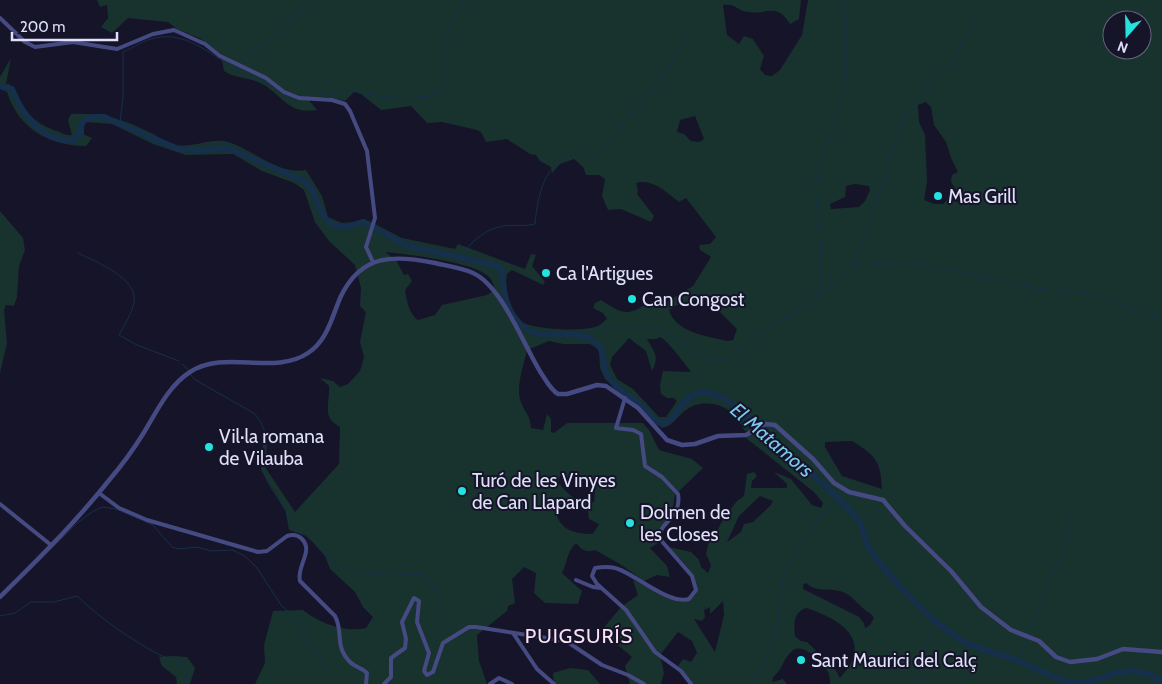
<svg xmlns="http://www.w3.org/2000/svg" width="1162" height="684" font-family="Cabin,sans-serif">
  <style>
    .green { fill: #18322e; fill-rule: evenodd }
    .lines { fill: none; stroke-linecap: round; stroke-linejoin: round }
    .stream { stroke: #16304b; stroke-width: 1 }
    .river { stroke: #16304b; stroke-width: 6 }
    .minor { stroke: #454a82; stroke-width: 4 }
    .tertiary { stroke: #454a82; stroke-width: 4.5 }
    .poi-dot { fill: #24e3df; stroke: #151429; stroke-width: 2 }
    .labels { text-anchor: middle; stroke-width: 4; stroke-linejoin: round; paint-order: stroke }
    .poi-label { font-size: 19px; fill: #e0e0fb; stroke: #151429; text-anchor: start }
    .water-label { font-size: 20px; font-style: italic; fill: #7bc7ee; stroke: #151429 }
    .neighbourhood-label { font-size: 20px; letter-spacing: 1px; fill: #fbe2f5; stroke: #151429 }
  </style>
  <rect width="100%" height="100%" fill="#151429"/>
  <!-- green -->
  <g class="green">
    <path d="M97,0H801L799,19L790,24C776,2 768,15 748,12C737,11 736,3 723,5L727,35L739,44L744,36L753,39L764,56L760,69L765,75L772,76L780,70L802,35L808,0H1162V684H830C830,680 830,676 828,672C823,663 802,640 791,652C783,659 784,668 773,677L772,682L783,679L787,684H692L678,666L683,659L691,662L697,653L692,641L678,632L660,655L664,673L661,684H630L625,666L632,657L601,631L621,607L638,595L633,580L677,601L686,602C711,586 682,562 669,547L691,552L699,560L701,567L708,573L711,565L706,554L710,538H713L725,516L737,501L744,496L747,474L754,472L757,476L752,481L751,488H787V484L774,472L791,479L812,505L821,508L823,503L814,492L746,438L752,432L745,431C741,425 736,416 731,412C720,402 698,400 686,410C676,417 675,425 662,428L605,379L600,368L599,350L590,344H563L549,341L527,350C524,365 515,388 521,402C525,414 530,413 531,428L543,430L547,414L551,419V432L554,433L567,423H643L649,430L659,450L692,459L703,468L675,495L672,512L667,522L658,531L656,538L658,543L650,548L667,566L670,577L657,575L644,581L620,564L595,550C586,553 582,550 576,543C566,553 568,562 562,573L582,591L578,604L545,603L534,593L536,573L524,567L512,579L515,603L508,606L507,611L477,635L479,661L487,684H255L265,663L264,645L273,611L303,610C319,623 345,633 366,628L373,617L363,607L355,592L330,569L325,556L313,542L307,536L289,530L285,509L261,470L264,457L262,439L268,436L265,467L295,512L339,464L340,427C321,417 330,404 329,386L320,378L333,381L340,387L348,384L360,371L364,357L360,342L366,312L360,306L361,288L355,265L329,241L315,222L304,190L294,183L262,171L233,154L186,155L153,144L112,124L86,122L82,126L83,134L92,138L86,146C49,146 18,128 7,92L0,89V77L11,58L6,84H9C25,105 26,120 54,130C60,132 66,136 72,135L68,120L71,114C100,112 126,120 151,133C158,136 165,142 172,144C191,150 210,137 228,142C254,150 278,175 306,170L322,196L328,217L342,223L369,221L402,238L455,249L458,244L525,269L531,254L536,255L532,266L545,282L543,285L512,270L507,274C504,289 509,309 521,321C531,330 585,332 598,326C601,325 604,321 607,319L603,313L593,308L595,303L601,300C619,311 625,318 644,305L657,308L693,286L711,257L700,250L699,245L710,244L716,237L686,198L679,202C666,192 652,178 636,183L638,190L637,194L654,216L651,222L621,209L608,210L602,196L605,179L599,175H586L583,167L574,159L560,164L552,173L551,167L540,161L536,155L530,154L507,139L486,142L481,132L477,130L442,122L427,123L411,106L381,110L361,94L354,92L345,101L326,97L308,99L317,110C286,115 282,93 260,83C249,77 235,79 224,71L221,54L199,38L177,29L168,22L128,18L112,33L101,27L108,18L107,5L100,7ZM1112,20H1142V50H1112ZM926,102L931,107L934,125L946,142L951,158L958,172L952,175L951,182L958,193L963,194L964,203L947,200L943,204H934L924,200L927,182L925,135L919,122L918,105ZM695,116L704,139L699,142L691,141L684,134L677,132L680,120ZM855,184L869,186L870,190L865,201L859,207L831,209L830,204L845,197L846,186ZM385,252C407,254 469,262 485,274C492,278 493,283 495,290L487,295L442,305L435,315L418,320C409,314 407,301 405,290L412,281L408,274L404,275L396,260ZM704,296L737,329L733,340L727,341C707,336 676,333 669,310L677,305H687ZM660,337C668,341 685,364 691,372L663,371L660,386L661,394L667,398H674L677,401L666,417H659L633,389L617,379L610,365L612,357L629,338L646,351L652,371C660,356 654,352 647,339H656ZM852,441C875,455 881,461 882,489L842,476L825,447V442ZM560,476L596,482L594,502C575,503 570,495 558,483ZM760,496L773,501L771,505L753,522L744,524L741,532L727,542L739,516ZM562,503L588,511L589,519L599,524L593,534C575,534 559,530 556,511ZM806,583C818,594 830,587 843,592C854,596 861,609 871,614L874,618L870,625L865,628L864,623L859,617L803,589V585ZM723,601L724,615L715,652L694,619L702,621L705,617L704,610L710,607V614ZM806,608C843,620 874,641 840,678L835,669L807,642L801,641L795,636C794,623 793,613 806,608Z"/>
    <path d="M0,211L23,238L25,250L19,266L17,297L14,306L6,305L4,310L7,343L0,373Z"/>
    <path d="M173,656L187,657L195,668L190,684H177L176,677L162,666L159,657Z"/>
    <path d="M570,668L588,670L600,684H554L553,673Z"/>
  </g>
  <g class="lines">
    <!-- stream -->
    <g class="stream">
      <path d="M233,68L279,90"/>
      <path d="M284,94L291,99L296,98"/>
      <path d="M304,97L351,90L378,96L406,98L429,96L443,90L446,64L444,49L457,10L465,0"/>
      <path d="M120,122L123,98V52C133,48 144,40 155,38C184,31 210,53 233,68L283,29L310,0"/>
      <path d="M78,253C96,262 138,278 134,302C132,313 125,324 119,335L137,345L179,361"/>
      <path d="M459,257C470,244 482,231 499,227C508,224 523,227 535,224C537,203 542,169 564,159C572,154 589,156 599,155L610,139L666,72L686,36"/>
      <path d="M852,267L879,196L903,119L925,90L952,61L976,21"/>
      <path d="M821,295V253L815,185L822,158L839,115L844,85L845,0"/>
      <path d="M574,333C600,329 631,324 658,329C685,334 694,369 729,359L759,332L810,304L857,264L885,262L939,266L975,276L1036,288L1090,293L1146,315L1162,318"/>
      <path d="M182,364L188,369"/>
      <path d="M191,375L194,379L255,414C274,438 261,446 263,469C265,484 289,511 295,529C315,537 324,560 343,571L422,575L432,583L443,612"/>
      <path d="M24,576L77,523L92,512L102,507L116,509L153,525L172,547L179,549L197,547L211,551L232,550L245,556L257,568L281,605L291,614L330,673"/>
      <path d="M0,616L15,613L31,602H54L77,596C100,618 131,640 160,655C171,660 179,658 188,667L186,684"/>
      <path d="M1018,661L1046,588L1069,537V512"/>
      <path d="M753,684L775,638L783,579L798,549L817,520L839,499"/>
      <path d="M924,684C916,663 926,640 938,622"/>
    </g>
    <!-- river -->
    <path class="river" d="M0,86L12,89C22,114 42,143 74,140L81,134V126L84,120L95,117H104L178,149L200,150L223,148L233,150L306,182C320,195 317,225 341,227C349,228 356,223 364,222L405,245L498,266L501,268C504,291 504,308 521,325C540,344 574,325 596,343C605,350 602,362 606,372C608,377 612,382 616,386C625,394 636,400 644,408C648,413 653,421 660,423C680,428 680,374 725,399C746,411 759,431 778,446C806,470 836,492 859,521C865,530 864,541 870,550C890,578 934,626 965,642C981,650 999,653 1016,660C1034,667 1054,679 1073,683C1108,684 1122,657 1162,681"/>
    <!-- minor -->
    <g class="minor">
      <path d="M0,18L25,42L35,47L73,42L117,49L153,34L174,30L205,44L220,56L266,78L284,92L299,98L332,100L345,104L350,111L367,151L375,218L366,247L373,262"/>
      <path d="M625,398L616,428L633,430L641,434L645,466L662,477L678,494C682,518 660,521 659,538L692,576L696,590L689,599C669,605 636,575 618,569C611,566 602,567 595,568L592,576L597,584L626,610L655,652L681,671L691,684"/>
      <path d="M99,493L119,508L147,520L258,552L267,551L287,536C293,534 298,535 302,539C314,551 296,567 300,581L335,616C344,633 334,646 350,662C355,667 362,668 367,673L366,684"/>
      <path d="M0,504L51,545"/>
      <path d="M576,580L593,587L601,588"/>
      <path d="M513,633L537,669L554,684"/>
      <path d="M384,684L391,677V658L405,648L406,639L402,622L414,598L419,601L417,622L429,653L424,671L427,675L433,672L443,643L469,627H476L566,641L602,665L628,675L644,684"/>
      <path d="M490,684L499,678L512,684"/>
    </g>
    <!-- tertiary -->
    <path class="tertiary" d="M0,597C38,559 77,521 110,479C122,465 133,450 143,434C156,413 168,386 190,372C225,349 274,376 308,353C328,340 332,316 341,296C362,253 395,255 435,263C448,266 462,268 473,273C502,286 524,346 541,373C546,380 550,389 558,394H567L597,385L606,386L638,408L667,440L682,445L695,444L718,436L746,435L765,424L775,425L813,459L834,483L849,492L883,500L905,526L951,571L981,607L1011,630L1039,641L1056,657L1070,662L1097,659L1123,649L1162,652"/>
  </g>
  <!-- markers -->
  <g class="poi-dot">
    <circle cx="938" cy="196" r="5"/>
    <circle cx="546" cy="273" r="5"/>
    <circle cx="632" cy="299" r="5"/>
    <circle cx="209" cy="447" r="5"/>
    <circle cx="462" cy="491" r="5"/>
    <circle cx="630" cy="523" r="5"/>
    <circle cx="801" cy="660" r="5"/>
  </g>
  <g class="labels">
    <!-- poi labels -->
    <g class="poi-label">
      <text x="948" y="203">Mas Grill</text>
      <text x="556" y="280">Ca l'Artigues</text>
      <text x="642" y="306">Can Congost</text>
      <text x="219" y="443">Vil·la romana<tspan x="219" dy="22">de Vilauba</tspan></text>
      <text x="472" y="487">Turó de les Vinyes<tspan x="472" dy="22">de Can Llapard</tspan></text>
      <text x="640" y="519">Dolmen de<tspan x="640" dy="22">les Closes</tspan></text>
      <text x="811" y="667">Sant Maurici del Calç</text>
    </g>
    <!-- water labels -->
    <g class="water-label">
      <text transform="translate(772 440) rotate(41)" y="7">El Matamors</text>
    </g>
    <!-- neighbourhood labels -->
    <g class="neighbourhood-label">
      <text x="579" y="643">PUIGSURÍS</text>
    </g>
  </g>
  <!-- north arrow -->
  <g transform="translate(1127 35) rotate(200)"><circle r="24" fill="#151429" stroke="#66667d"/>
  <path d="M0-4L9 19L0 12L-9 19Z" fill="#24e3df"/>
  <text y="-8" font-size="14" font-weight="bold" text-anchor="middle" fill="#e0e0fb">N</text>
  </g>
  <!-- scale -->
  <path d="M12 32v8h105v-8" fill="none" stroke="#e0e0fb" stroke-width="2.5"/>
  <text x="20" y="32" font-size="15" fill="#e0e0fb" stroke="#151429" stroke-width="4" paint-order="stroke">200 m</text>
</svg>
